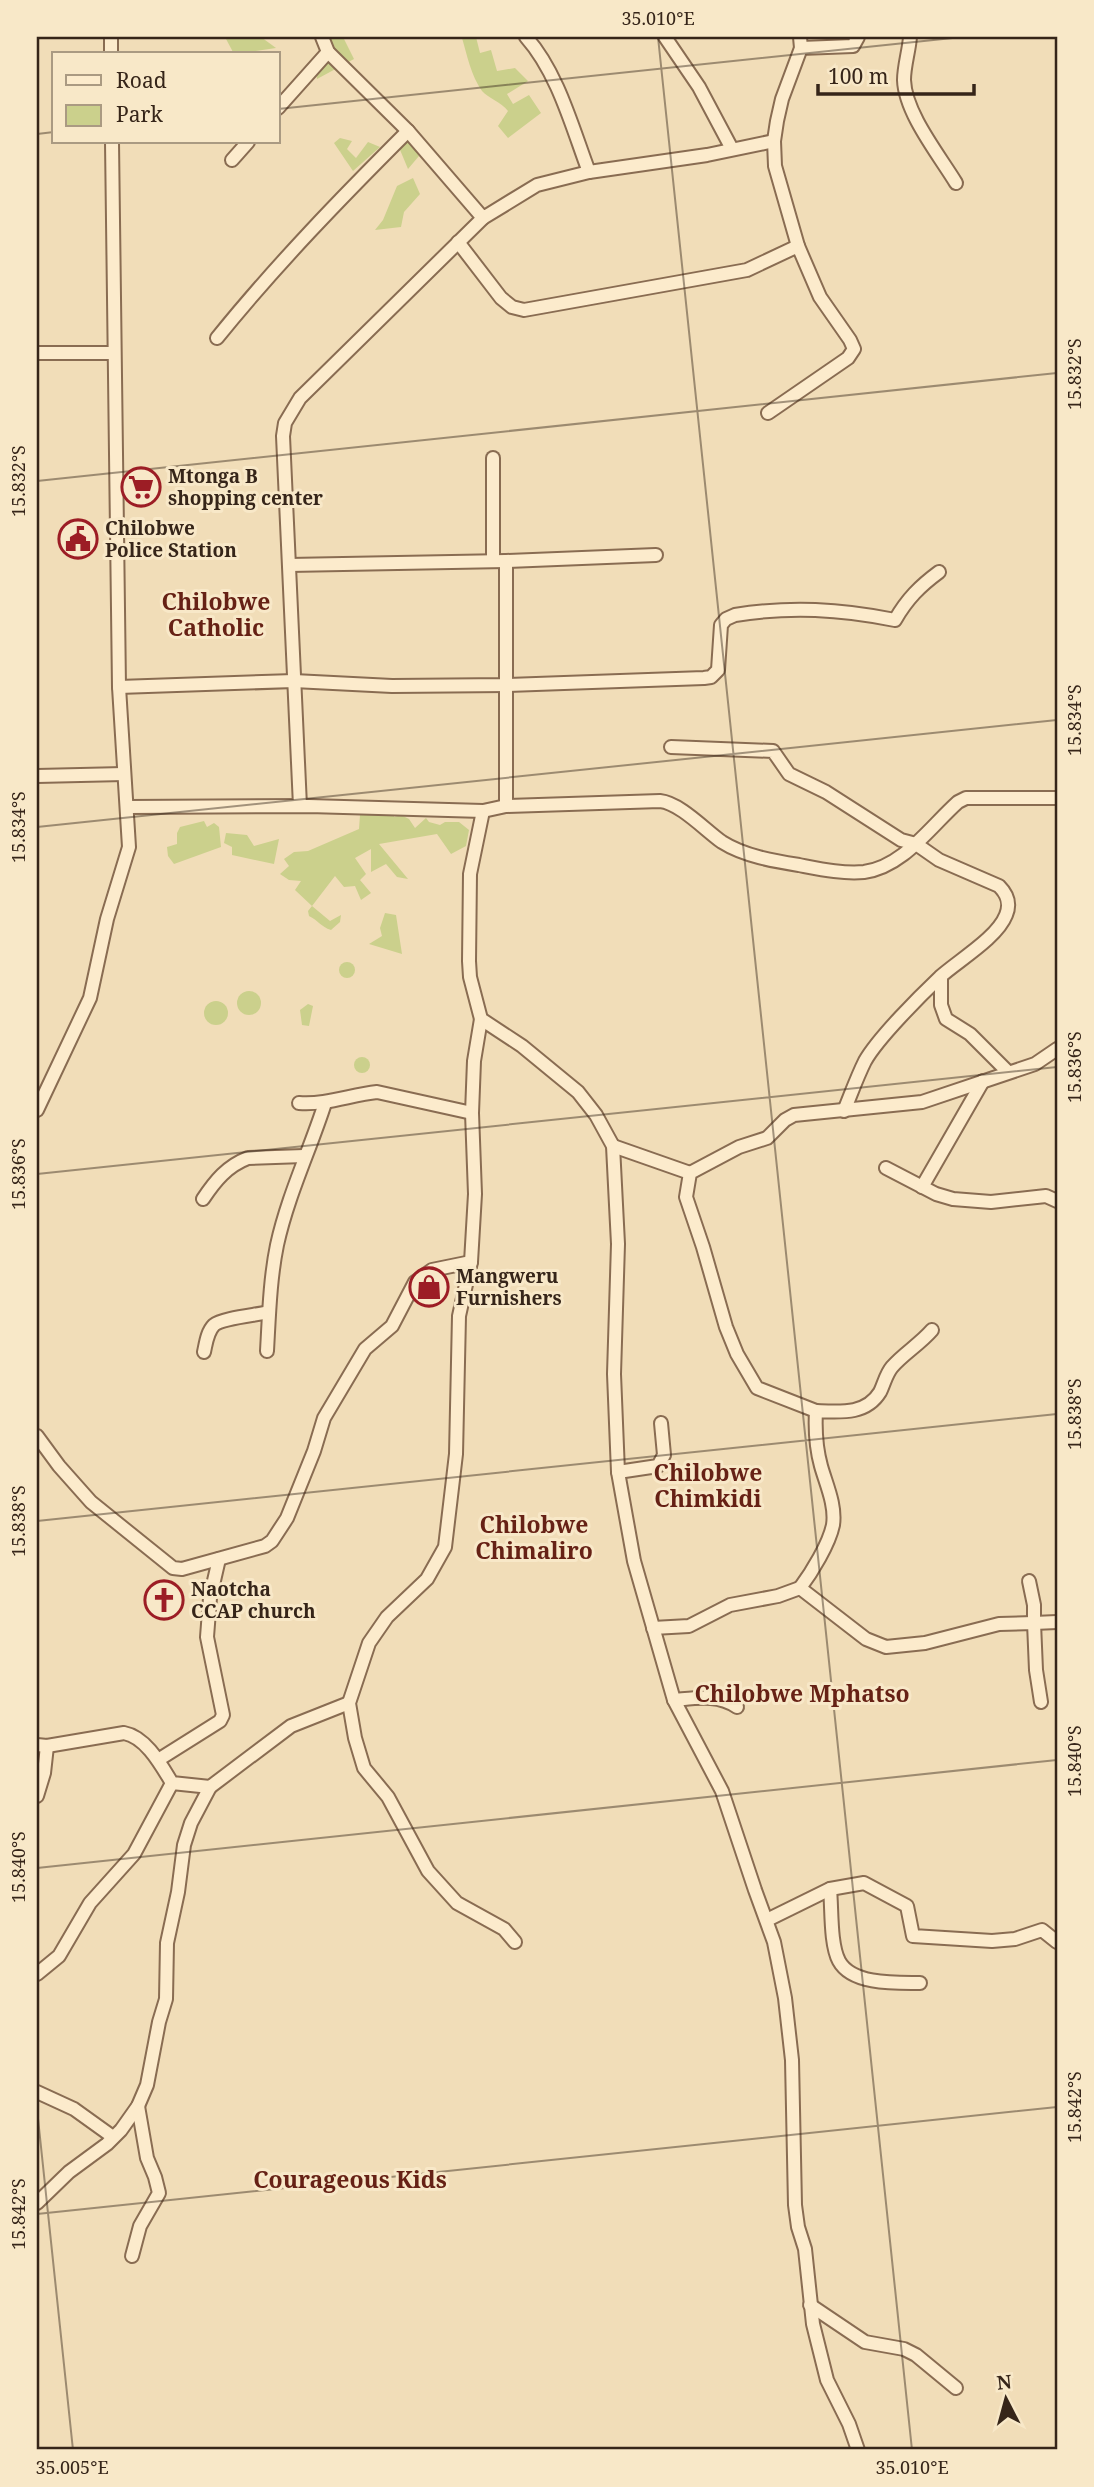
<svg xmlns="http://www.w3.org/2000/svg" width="1094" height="2487" font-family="'Noto Serif',serif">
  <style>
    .green { fill: #cbd08c }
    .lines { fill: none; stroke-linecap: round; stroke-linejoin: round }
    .street-casing { stroke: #896c52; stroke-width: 16 }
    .street { stroke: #fcebcc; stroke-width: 12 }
    .ticks { fill: none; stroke: #362519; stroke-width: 2; stroke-opacity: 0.45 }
    .labels { text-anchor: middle; stroke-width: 6; stroke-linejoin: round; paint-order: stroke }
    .poi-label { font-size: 19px; font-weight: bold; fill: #362519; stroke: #f8e8c8; text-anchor: start }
    .quarter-label { font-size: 23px; font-weight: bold; fill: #662115; stroke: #f8e8c8 }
    .neatline { fill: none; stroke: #362519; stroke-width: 2.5 }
    .ticks-label { font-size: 18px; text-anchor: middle; fill: #362519 }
  </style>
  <rect width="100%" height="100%" fill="#f1ddb8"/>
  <!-- green -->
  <g class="green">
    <path d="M225,37H261L276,48L234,54Z"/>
    <path d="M328,37H346L344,39L354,59L317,79L315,66L330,58L341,64Z"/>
    <path d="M476,37L480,53L491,50L497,71L515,68L528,81L507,94L513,104L529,95L541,113L508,138L498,126L508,111C501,102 488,98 482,91C471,76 467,55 462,38Z"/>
    <path d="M340,138L352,141L347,149L356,158L368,142L380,147L353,171L334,143Z"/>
    <path d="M412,140L419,156L408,169L398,145Z"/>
    <path d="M413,178L420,194L404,212L401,227L375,230L383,220L397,186Z"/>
    <path d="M393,811L394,817L401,815L409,819L415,828L426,818L429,822L440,825L445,822H459L469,830L466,846L451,854L437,834L379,844L408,879L397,877L386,864L371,872V849L355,858L366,874L360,880L371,893L361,900L355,886L344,887L335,876L312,906L330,921L341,915L340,922L331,930C321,927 318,920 309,916L308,911L312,906L295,890L301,881L289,880L280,874L289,866L284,859L294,852L308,851L359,829L360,815Z"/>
    <path d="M204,821L207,827L214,823L219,827L221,847L174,864L168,856L167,847L177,844V833L180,827Z"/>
    <path d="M226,833L247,835L254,846L279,839L274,864L232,855V847L224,843Z"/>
    <path d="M385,913L396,915L402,954L369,944L382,936L380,928Z"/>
    <circle cx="347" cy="970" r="8"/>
    <circle cx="249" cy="1003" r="12"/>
    <circle cx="216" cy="1013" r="12"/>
    <path d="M308,1004L313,1006L309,1026L302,1025L300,1010Z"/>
    <circle cx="362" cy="1065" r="8"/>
  </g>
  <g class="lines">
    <!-- street casing -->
    <g class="street-casing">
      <g id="street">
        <path d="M111,37V54"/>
        <path d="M322,37L328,52L408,131L483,218L537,185L589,172L707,155L774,141"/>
        <path d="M526,37C558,73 572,127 589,172"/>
        <path d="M665,37L699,87L732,149"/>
        <path d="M910,37C909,51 904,66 904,80C905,113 939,155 956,183"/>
        <path d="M801,48L853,46L858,37"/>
        <path d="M278,108L328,52"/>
        <path d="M232,160L248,142"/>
        <path d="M458,242L501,298L512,307L524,310L747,270L798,246"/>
        <path d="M217,338C276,265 341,198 408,131"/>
        <path d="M37,353H113"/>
        <path d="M768,413L848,358L854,349L850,340L820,297L798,246L775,166L774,141L777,121L782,99L801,48L800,37"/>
        <path d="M493,458V561"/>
        <path d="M506,561V806"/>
        <path d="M289,565L506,561L656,555"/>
        <path d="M119,687L294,681L392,686L508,685L704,678L711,677L718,670L721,625L726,619L735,615C791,606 840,609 895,620C907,599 920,586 939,572"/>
        <path d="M671,747L773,751L789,774L826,792L901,840L916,844L939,860L999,886C1007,894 1011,903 1006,915C997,938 959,960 940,977C920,996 878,1038 865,1061C857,1077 851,1094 844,1111"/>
        <path d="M37,776L124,774"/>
        <path d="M300,806L283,436L285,423L300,398L483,218"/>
        <path d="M128,807L309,806L483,811L506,806L660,801C680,803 705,830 722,842C744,856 774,861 799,865C820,869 843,874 864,872C903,867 930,827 958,802L966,798H1057"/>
        <path d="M483,811L470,874L469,961L470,977L481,1019L522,1046L578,1092L596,1115L613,1146L618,1244L614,1374L618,1472L634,1561L674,1700L722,1791L755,1890L774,1942L785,1998L792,2060L795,2205L798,2227L805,2249L813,2324L827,2380L849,2424L858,2450"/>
        <path d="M941,977V1005L946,1019L970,1034L1008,1072"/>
        <path d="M481,1019L474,1061L472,1113L475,1194L471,1262L459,1316L456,1454L445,1547L427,1579L387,1617L369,1643L349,1703L355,1738L364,1768L388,1797L428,1871L457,1903L504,1929L515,1942"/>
        <path d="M299,1103C326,1105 350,1095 377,1092L472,1113"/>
        <path d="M37,1110L90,998L107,919L129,847L119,687L112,142"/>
        <path d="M613,1146L690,1173"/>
        <path d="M886,1168L936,1194L953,1199L991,1202L1046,1196L1057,1201"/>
        <path d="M922,1187L983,1081"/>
        <path d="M203,1199C215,1181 227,1166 248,1158L304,1156"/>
        <path d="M267,1351C269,1316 270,1279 277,1245C288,1195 310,1150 325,1103"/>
        <path d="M204,1352C206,1343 207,1332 214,1325C222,1318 257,1315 269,1312"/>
        <path d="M816,1411L757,1388L737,1354L726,1327L703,1247L686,1197L690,1173L739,1147L767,1138L785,1120L794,1115L922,1102L1035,1064L1057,1049"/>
        <path d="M37,1436L59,1466L91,1502L173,1568L182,1569L265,1546L272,1541L287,1518L314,1451L324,1418L365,1349L392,1326L415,1282L432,1270L471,1262"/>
        <path d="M618,1472L658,1466L664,1455L661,1423"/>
        <path d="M1029,1581L1034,1605V1623L1057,1622"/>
        <path d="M800,1588C812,1572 829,1544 833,1525C836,1505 826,1484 821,1466C816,1448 815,1429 816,1411C840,1412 866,1415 880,1392C884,1384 886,1374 892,1367C903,1354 920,1344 932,1330"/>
        <path d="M800,1588L866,1639L886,1647L925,1643L999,1624L1034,1623L1036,1670L1041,1702"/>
        <path d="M653,1628L689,1626L730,1605L778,1596L800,1588"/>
        <path d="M674,1700C697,1698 718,1694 737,1707"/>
        <path d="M37,1745L47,1746L124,1733C146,1737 161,1765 172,1783L210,1787L291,1726L349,1703"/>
        <path d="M158,1760L220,1721L223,1715L207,1637L210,1598L219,1559"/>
        <path d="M37,1796L44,1773L47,1746"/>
        <path d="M830,1889C832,1909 830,1944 839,1961C852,1985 896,1983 920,1983"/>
        <path d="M767,1920L830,1889L864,1883L907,1906L913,1936L992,1941L1015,1939L1042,1930L1057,1942"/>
        <path d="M37,1974L59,1956L90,1903L134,1854L172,1783"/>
        <path d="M37,2092L74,2109L113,2137"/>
        <path d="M37,2203L69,2172L107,2144L121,2130L138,2106L147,2085L159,2022L166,1999L167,1943L178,1892L184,1845L191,1823L210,1787"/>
        <path d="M132,2256L140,2226L159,2193L155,2177L147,2158L138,2106"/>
        <path d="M810,2305L865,2342L904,2349L916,2355L956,2388"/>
      </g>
    </g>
    <!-- street -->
    <use href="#street" class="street"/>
  </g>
  <!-- ticks -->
  <path class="ticks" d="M658,37L912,2450M278,109L962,37M37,134L54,132M37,481L1057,373M37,827L1057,720M37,1174L1057,1067M37,1521L1057,1414M37,1868L1057,1760M37,2109L73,2450M37,2214L1057,2107"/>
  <!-- icons -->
  <defs>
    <g id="supermarket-ring" transform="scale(2.0125)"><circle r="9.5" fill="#f8e8c8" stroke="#9c1d25" stroke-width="1.5"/><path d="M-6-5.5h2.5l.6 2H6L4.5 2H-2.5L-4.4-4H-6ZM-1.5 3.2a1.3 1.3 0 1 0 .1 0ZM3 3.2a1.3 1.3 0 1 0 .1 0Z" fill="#9c1d25"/></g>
    <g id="civic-ring" transform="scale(2.0125)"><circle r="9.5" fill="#f8e8c8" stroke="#9c1d25" stroke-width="1.5"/><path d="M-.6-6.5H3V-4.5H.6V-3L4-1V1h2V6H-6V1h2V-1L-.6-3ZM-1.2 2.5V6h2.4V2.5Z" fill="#9c1d25"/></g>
    <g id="shop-ring" transform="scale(2.0125)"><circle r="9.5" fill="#f8e8c8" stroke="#9c1d25" stroke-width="1.5"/><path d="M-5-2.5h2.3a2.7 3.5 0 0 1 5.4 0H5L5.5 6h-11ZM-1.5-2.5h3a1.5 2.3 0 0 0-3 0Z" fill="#9c1d25"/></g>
    <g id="church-ring" transform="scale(2.0125)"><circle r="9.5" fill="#f8e8c8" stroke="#9c1d25" stroke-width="1.5"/><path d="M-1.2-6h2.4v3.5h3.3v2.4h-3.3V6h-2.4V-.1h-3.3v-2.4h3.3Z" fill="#9c1d25"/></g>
  </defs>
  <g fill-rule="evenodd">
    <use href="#supermarket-ring" x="141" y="487"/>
    <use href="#civic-ring" x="78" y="539"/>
    <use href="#shop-ring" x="429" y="1287"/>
    <use href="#church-ring" x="164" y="1600"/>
  </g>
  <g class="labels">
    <!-- poi labels -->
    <g class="poi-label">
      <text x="168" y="483">Mtonga B<tspan x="168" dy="22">shopping center</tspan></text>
      <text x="105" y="535">Chilobwe<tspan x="105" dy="22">Police Station</tspan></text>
      <text x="456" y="1283">Mangweru<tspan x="456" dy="22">Furnishers</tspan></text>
      <text x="191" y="1596">Naotcha<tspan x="191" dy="22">CCAP church</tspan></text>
    </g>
    <!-- quarter labels -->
    <g class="quarter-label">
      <text x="216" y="610">Chilobwe<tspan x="216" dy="26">Catholic</tspan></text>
      <text x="708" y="1481">Chilobwe<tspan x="708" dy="26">Chimkidi</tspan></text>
      <text x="534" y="1533">Chilobwe<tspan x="534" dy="26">Chimaliro</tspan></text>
      <text x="802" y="1702">Chilobwe Mphatso</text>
      <text x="350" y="2188">Courageous Kids</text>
    </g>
  </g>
  <!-- border -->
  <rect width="1094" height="2487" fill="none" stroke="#f8e8c8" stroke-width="77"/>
  <!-- legend -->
  <rect x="52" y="52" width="228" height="91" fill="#f8e8c8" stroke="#aa9a82" stroke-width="2"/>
  <rect x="66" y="75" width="35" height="10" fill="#fcebcc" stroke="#aa9a82" stroke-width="2"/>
  <text x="116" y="88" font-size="21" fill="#362519">Road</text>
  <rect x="66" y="105" width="35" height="21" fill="#cbd08c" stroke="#aa9a82" stroke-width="2"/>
  <text x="116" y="122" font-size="21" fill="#362519">Park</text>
  <!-- north arrow -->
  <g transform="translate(1006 2399) rotate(354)" stroke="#f8e8c8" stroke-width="5" paint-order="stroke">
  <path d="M0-5L12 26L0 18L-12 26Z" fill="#362519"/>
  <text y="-10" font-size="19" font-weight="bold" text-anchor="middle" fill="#362519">N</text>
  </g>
  <!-- scale -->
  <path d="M818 84v10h156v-10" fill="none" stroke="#362519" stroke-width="3.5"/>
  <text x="828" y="84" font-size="21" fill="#362519" stroke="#f8e8c8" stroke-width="5" paint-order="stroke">100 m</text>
  <rect x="38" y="38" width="1018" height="2410" class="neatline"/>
  <g class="ticks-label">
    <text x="658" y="25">35.010°E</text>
    <text transform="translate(1075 374) rotate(-90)" y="6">15.832°S</text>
    <text transform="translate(19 481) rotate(-90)" y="6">15.832°S</text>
    <text transform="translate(1075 720) rotate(-90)" y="6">15.834°S</text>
    <text transform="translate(19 827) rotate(-90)" y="6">15.834°S</text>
    <text transform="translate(1075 1067) rotate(-90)" y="6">15.836°S</text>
    <text transform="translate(19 1174) rotate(-90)" y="6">15.836°S</text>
    <text transform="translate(1075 1414) rotate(-90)" y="6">15.838°S</text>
    <text transform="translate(19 1521) rotate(-90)" y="6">15.838°S</text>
    <text transform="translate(1075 1761) rotate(-90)" y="6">15.840°S</text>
    <text transform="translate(19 1867) rotate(-90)" y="6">15.840°S</text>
    <text transform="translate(1075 2107) rotate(-90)" y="6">15.842°S</text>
    <text transform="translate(19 2214) rotate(-90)" y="6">15.842°S</text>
    <text x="72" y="2474">35.005°E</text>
    <text x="912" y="2474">35.010°E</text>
  </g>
</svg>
